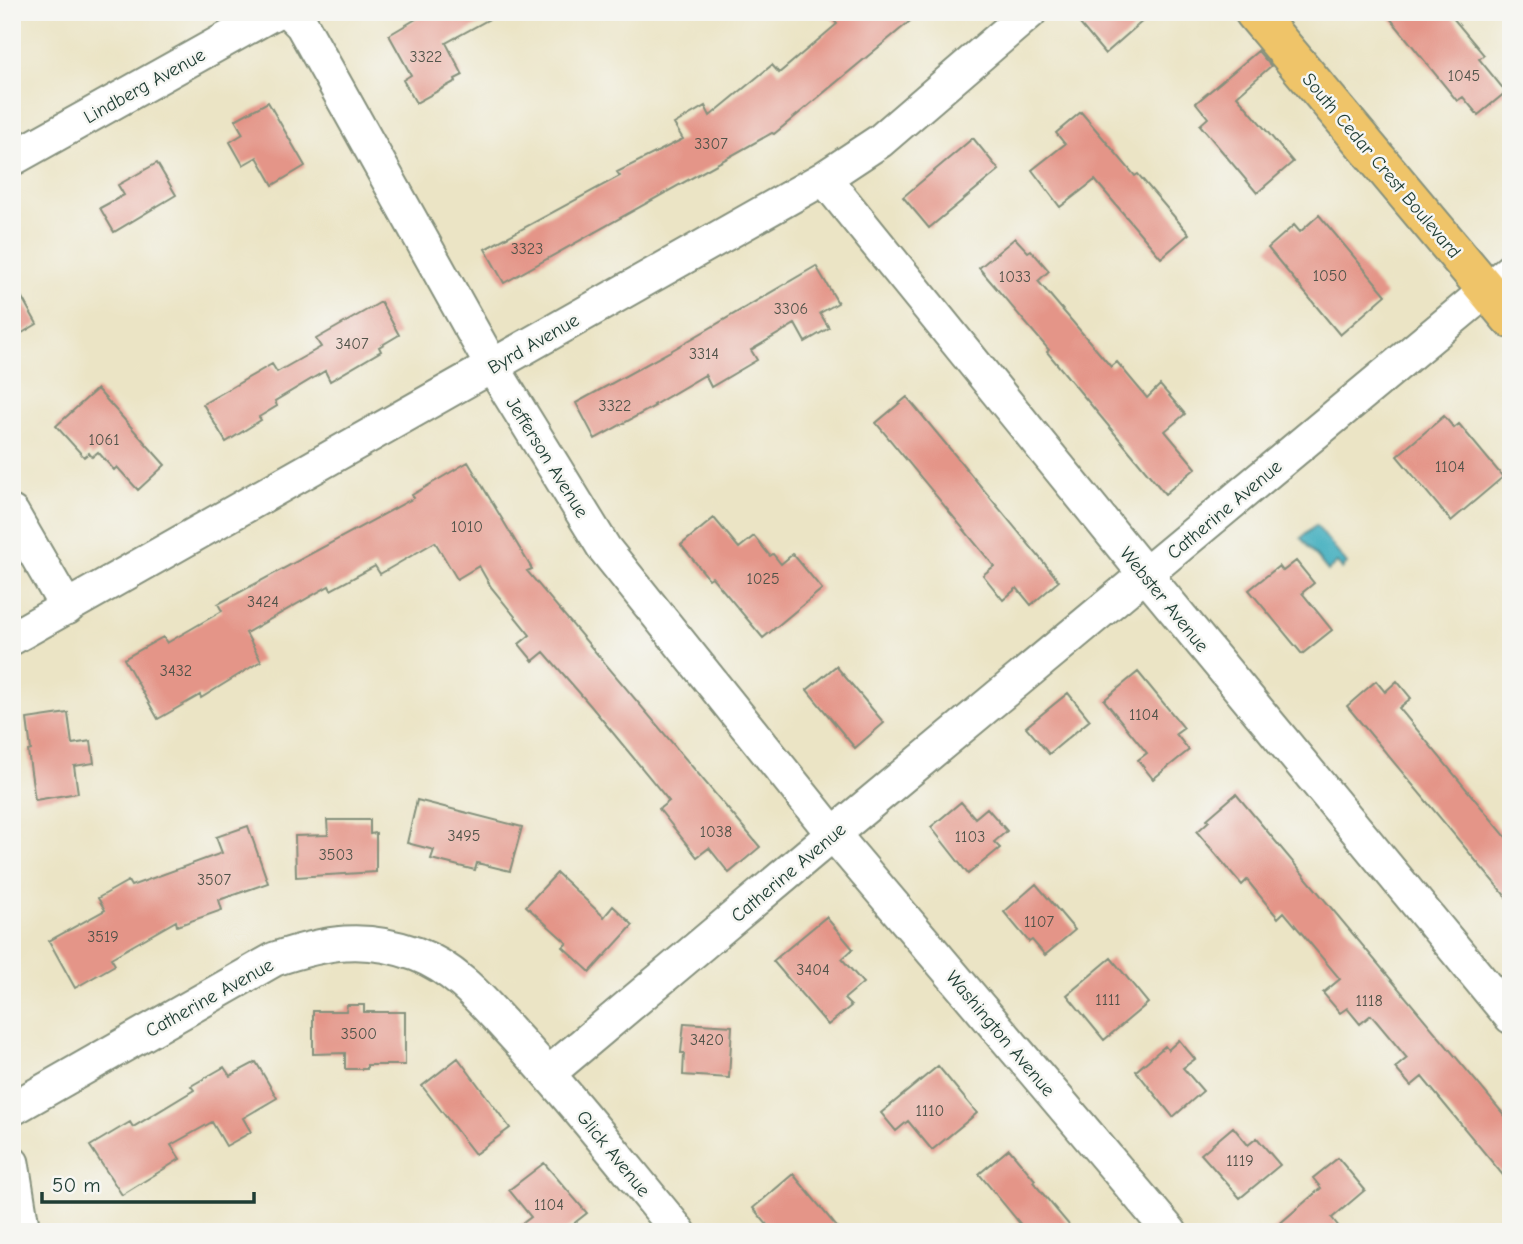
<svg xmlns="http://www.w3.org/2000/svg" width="1523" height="1244" font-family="'Comic Neue',sans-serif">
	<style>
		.water { fill: #40adbe; stroke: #307579; stroke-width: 2 }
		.building { fill: #e49588 }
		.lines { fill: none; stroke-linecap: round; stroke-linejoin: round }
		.street-casing { stroke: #85907c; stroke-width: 37 }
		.primary-casing { stroke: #85907c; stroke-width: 42 }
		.street { stroke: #fff; stroke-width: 33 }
		.primary { stroke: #efc469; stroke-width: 38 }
		.labels { text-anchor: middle; stroke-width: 5; stroke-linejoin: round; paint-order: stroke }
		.number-label { font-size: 16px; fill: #505349 }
		.street-label { font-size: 19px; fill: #1f3d34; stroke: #f6f6f2 }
	</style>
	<rect width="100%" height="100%" fill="#f6f6f2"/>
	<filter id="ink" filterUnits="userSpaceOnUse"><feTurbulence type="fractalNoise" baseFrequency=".0143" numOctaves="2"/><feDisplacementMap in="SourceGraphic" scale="14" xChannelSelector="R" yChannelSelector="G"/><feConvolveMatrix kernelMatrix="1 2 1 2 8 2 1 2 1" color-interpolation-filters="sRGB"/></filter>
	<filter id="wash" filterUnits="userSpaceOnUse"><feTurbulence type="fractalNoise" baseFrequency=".00686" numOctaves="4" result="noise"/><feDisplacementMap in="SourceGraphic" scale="28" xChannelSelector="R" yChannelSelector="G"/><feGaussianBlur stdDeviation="1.57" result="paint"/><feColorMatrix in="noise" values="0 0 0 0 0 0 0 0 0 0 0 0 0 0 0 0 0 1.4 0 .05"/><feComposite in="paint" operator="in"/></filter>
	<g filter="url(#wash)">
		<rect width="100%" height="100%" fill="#ebe4c5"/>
		<path class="water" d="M 1316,525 L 1347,564 L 1342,569 L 1337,563 L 1328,571 L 1301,538 Z"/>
		<g id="blocks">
			<path class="building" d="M 428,12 L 502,12 L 446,43 L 463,75 L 455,79 L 456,81 L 416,103 L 403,80 L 411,75 L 389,35 Z
				M 827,12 L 921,12 L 774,134 L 772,133 L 504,283 L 485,249 L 620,176 L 617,172 L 683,139 L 674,124 L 705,106 L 710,116 L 772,65 L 779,73 L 837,24 Z
				M 1070,12 L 1153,12 L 1105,54 Z
				M 1385,12 L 1448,12 L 1484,55 L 1479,59 L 1506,92 L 1478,115 L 1463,97 L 1457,101 Z
				M 1258,51 L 1271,66 L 1237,96 L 1293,162 L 1257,193 L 1200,125 L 1208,118 L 1196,103 Z
				M 268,102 L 305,166 L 273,185 L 257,157 L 243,165 L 230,142 L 243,134 L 235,120 Z
				M 1081,112 L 1135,176 L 1138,174 L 1189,234 L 1161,258 L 1095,180 L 1060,207 L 1032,170 L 1065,144 L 1056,133 Z
				M 973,138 L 999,170 L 929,228 L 903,197 Z
				M 157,163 L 176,195 L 114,232 L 100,208 L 124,195 L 118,185 Z
				M 1319,215 L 1386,295 L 1340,335 L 1268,248 L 1294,225 L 1300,232 Z
				M 1015,238 L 1028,252 L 1031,250 L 1049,271 L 1038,281 L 1111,367 L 1117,362 L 1147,398 L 1160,385 L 1185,414 L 1165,431 L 1196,468 L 1165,494 L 1047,352 L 1049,350 L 979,268 Z
				M 816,266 L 838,303 L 820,313 L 829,328 L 805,342 L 795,324 L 751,350 L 757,360 L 711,387 L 705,375 L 654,405 L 655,406 L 595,439 L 576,403 L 669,352 Z
				M 12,280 L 37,324 L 12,339 Z
				M 381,302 L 399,335 L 379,347 L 381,351 L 330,381 L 325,371 L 275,401 L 277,406 L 259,417 L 261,420 L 226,442 L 203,404 L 272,364 L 277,372 L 321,347 L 316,339 Z
				M 97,389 L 165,465 L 138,490 L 117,467 L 114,470 L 98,452 L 92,457 L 89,453 L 84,457 L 56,426 Z
				M 907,397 L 1059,581 L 1031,605 L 1017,588 L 1003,600 L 983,575 L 994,566 L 876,423 Z
				M 1444,416 L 1454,428 L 1459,424 L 1503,477 L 1451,521 L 1397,456 Z
				M 468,462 L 532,569 L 527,571 L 760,847 L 729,873 L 709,848 L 697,857 L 659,809 L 669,801 L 590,705 L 544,652 L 533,661 L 519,644 L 530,635 L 491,587 L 479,566 L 457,579 L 435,542 L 380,574 L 375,566 L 331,590 L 329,586 L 246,633 L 261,661 L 201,698 L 200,695 L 158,719 L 124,659 L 163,637 L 167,643 L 222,611 L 218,604 L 414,498 L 412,495 Z
				M 714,518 L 739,548 L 754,536 L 770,556 L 773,554 L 781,564 L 793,554 L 822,589 L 763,638 L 712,577 L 709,579 L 681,545 Z
				M 1296,561 L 1314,583 L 1302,593 L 1332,630 L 1302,654 L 1249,590 L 1279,566 L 1283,571 Z
				M 836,666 L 884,723 L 855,748 L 807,690 Z
				M 1138,672 L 1184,728 L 1176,734 L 1189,750 L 1153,779 L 1138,760 L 1147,753 L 1104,700 Z
				M 1376,681 L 1385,692 L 1397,681 L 1411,698 L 1399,708 L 1511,843 L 1511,903 L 1347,706 Z
				M 1068,693 L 1090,720 L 1049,754 L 1026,727 Z
				M 68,713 L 72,744 L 91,741 L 94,763 L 74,766 L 78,793 L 35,800 L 28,751 L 31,750 L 27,719 Z
				M 1236,794 L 1511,1123 L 1511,1185 L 1422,1077 L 1411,1086 L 1395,1068 L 1407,1058 L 1371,1015 L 1360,1024 L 1347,1008 L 1340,1013 L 1323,993 L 1340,979 L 1284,912 L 1278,918 L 1247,880 L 1242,885 L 1197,832 L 1209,821 L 1207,819 Z
				M 417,800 L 522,827 L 510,871 L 477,863 L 475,870 L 431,859 L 434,850 L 407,843 Z
				M 961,802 L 975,818 L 987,808 L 1007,831 L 994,842 L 1000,848 L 968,874 L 931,827 Z
				M 327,820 L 370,820 L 370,834 L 376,833 L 376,872 L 296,877 L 295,836 L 328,835 Z
				M 248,826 L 268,883 L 219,900 L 222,910 L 177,926 L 176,921 L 111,958 L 115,965 L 75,988 L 49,941 L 105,910 L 98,898 L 128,881 L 131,886 L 222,853 L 216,837 Z
				M 557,873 L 604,917 L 613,906 L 633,925 L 590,972 L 563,947 L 567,943 L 526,906 Z
				M 1036,884 L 1075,930 L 1045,955 L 1032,940 L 1029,942 L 1004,912 Z
				M 826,917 L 853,949 L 842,959 L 863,983 L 844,999 L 851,1006 L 828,1025 L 773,961 Z
				M 1111,958 L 1148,1003 L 1104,1040 L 1067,995 Z
				M 347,1005 L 364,1005 L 364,1012 L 405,1012 L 405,1065 L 367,1065 L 367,1069 L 345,1069 L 345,1053 L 313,1054 L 313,1011 L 346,1011 Z
				M 684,1023 L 732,1026 L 729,1078 L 683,1075 L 684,1053 L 681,1053 Z
				M 1179,1040 L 1195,1059 L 1183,1068 L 1203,1091 L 1173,1117 L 1136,1071 L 1165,1046 L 1168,1050 Z
				M 458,1058 L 510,1128 L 475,1154 L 422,1086 Z
				M 256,1062 L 277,1098 L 243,1118 L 251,1132 L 226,1146 L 212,1122 L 171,1145 L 180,1159 L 122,1195 L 90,1146 L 130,1122 L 133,1127 L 194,1090 L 191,1086 L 224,1067 L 230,1076 Z
				M 938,1066 L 977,1113 L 932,1150 L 908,1121 L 896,1131 L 881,1113 Z
				M 1233,1127 L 1248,1145 L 1257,1138 L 1280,1165 L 1240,1198 L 1201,1154 Z
				M 1009,1149 L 1035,1180 L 1033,1182 L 1075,1232 L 1027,1232 L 979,1174 Z
				M 1338,1158 L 1365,1190 L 1332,1218 L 1343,1232 L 1270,1232 L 1321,1188 L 1313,1178 Z
				M 544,1163 L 587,1213 L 563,1232 L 511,1232 L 531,1217 L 509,1190 Z
				M 793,1174 L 841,1232 L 773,1232 L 753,1208 Z"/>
		</g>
	</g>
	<g filter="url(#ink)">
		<use href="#blocks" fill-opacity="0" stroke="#85907c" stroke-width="2"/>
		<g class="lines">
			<g class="street-casing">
				<path id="street" d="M 289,12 L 302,25 L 492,366 L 604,548 L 833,834 L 1170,1232
					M 12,159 L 275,12
					M 824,178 L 1145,574 L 1511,1017
					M 12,513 L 67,608
					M 12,638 L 824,178 L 880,141 L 1030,12
					M 549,1073 L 833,834 L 1511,270
					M 12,1109 L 275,959 C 326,942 364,935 416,954 C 459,970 487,1007 517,1039 C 574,1101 625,1167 679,1232
					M 12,1163 L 23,1232"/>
			</g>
			<g class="primary-casing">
				<path id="primary" d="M 1254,12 L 1511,319"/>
			</g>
			<use href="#street" class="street"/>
			<use href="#primary" class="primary"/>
		</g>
	</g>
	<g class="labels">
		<g class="number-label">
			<text x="426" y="62">3322</text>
			<text x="1464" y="81">1045</text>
			<text x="711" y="149">3307</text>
			<text x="527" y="254">3323</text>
			<text x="1330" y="281">1050</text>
			<text x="1015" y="282">1033</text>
			<text x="791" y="314">3306</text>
			<text x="352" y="349">3407</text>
			<text x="704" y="359">3314</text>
			<text x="615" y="411">3322</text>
			<text x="104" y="445">1061</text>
			<text x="1450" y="472">1104</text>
			<text x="467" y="532">1010</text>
			<text x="763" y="584">1025</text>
			<text x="263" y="607">3424</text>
			<text x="176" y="676">3432</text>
			<text x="1144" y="720">1104</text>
			<text x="716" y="837">1038</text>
			<text x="464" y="841">3495</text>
			<text x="970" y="842">1103</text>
			<text x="336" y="860">3503</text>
			<text x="214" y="885">3507</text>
			<text x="1039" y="927">1107</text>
			<text x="103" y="942">3519</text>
			<text x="813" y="975">3404</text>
			<text x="1108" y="1005">1111</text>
			<text x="1369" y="1006">1118</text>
			<text x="359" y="1039">3500</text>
			<text x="707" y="1045">3420</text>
			<text x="930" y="1116">1110</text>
			<text x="1240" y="1166">1119</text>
			<text x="549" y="1210">1104</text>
		</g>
		<g class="street-label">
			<text transform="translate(144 85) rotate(-29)" y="7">Lindberg Avenue</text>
			<text transform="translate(1382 165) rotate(50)" y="7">South Cedar Crest Boulevard</text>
			<text transform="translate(533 343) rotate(-30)" y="7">Byrd Avenue</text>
			<text transform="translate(548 457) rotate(58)" y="7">Jefferson Avenue</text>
			<text transform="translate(1224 509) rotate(-40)" y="7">Catherine Avenue</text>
			<text transform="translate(1165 599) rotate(51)" y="7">Webster Avenue</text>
			<text transform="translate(788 872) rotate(-40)" y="7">Catherine Avenue</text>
			<text transform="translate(209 997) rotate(-29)" y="7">Catherine Avenue</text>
			<text transform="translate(1001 1033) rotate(50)" y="7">Washington Avenue</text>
			<text transform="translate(614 1153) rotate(51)" y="7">Glick Avenue</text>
		</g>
	</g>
	<rect width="1523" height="1244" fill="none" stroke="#f6f6f2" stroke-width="42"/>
	<path d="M42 1192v10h212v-10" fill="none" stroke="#1f3d34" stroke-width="3.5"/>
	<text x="52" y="1192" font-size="21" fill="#1f3d34" stroke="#f6f6f2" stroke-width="5" paint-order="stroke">50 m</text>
</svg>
